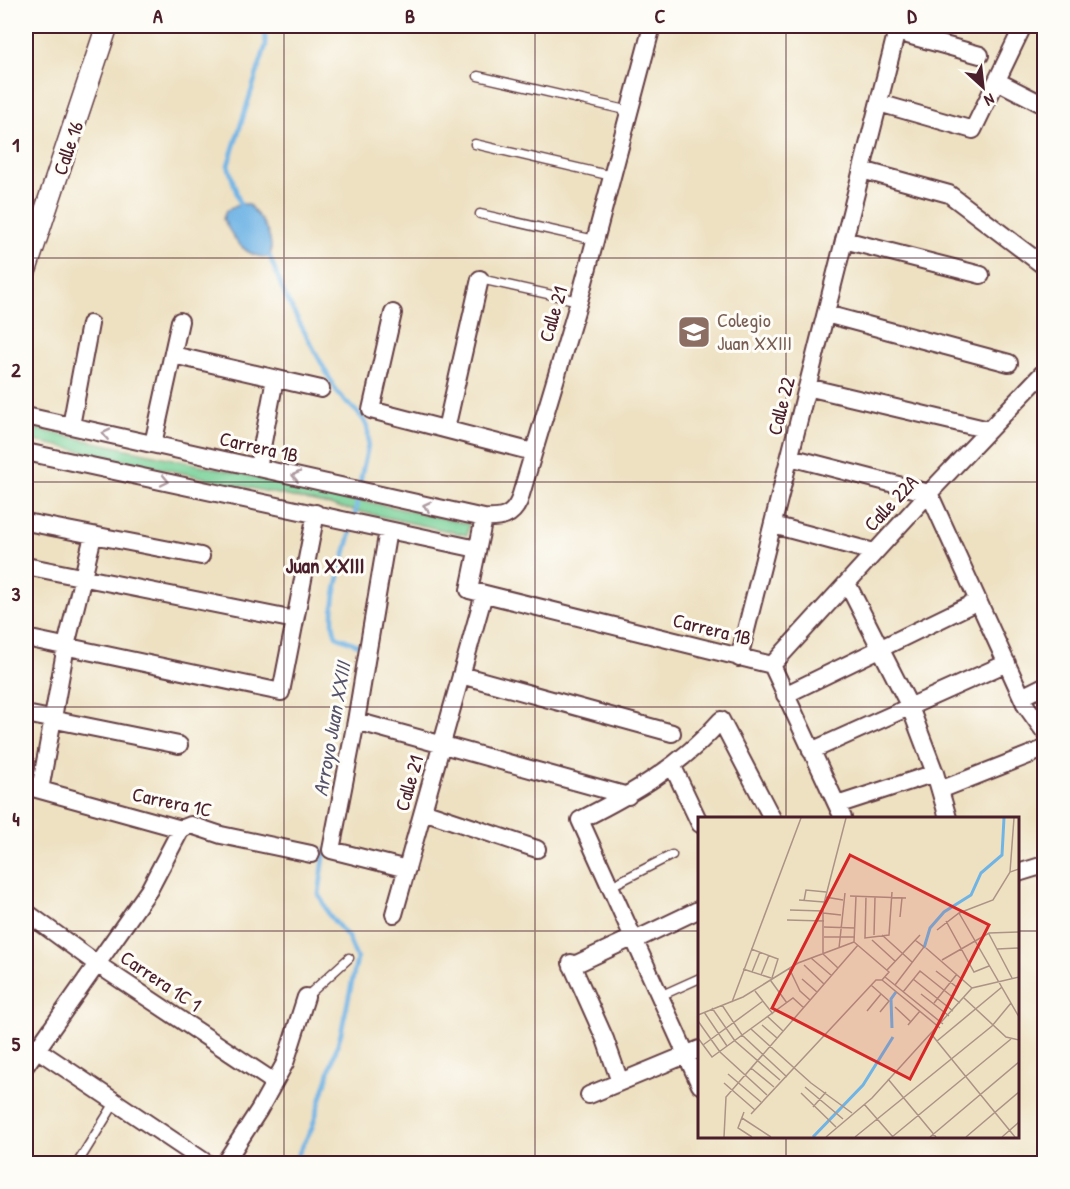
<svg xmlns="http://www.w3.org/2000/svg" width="1070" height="1189" font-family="'Patrick Hand',sans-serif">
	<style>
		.green { fill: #77d097; stroke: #607861; stroke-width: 1.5 }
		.water { fill: #6fb4e5; stroke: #5c6a88; stroke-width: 1.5 }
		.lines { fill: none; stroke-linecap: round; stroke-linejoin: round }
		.stream { stroke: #6fb4e5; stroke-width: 4.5 }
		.service-casing { stroke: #633c42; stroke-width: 11 }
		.minor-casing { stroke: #633c42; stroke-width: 20 }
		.tertiary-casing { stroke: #633c42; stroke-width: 24 }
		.service { stroke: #fff; stroke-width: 8 }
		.minor { stroke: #fff; stroke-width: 16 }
		.tertiary { stroke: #fff; stroke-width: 21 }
		.oneway { stroke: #ae9aa0 }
		.grid { fill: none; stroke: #4a1f2b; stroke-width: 1.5; stroke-opacity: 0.55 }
		.labels { text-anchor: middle; stroke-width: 6; stroke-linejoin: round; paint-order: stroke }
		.street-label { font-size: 20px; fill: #4a1f2b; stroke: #fdfcf7 }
		.education-label { font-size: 20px; fill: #785e54; stroke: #fdfcf7; text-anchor: start }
		.neighbourhood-label { font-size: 21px; font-weight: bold; fill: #4a1f2b; stroke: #fdfcf7 }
		.water-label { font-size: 21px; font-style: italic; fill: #57536c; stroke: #fdfcf7 }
		.inset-river { fill: none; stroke: #6fb4e5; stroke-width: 3 }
		.inset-road { fill: none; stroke: #ac9386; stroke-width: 1.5 }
		.view { fill: #d62828; fill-opacity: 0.15; stroke: #d62828; stroke-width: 3 }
		.inset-edge { fill: none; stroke: #4a1f2b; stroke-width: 3 }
		.neatline { fill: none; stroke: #4a1f2b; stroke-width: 2 }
		.grid-label { font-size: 20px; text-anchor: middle; font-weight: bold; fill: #4a1f2b }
	</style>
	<rect width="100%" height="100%" fill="#fdfcf7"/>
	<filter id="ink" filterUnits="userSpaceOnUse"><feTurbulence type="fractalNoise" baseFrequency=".0167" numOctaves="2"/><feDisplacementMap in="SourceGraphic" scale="12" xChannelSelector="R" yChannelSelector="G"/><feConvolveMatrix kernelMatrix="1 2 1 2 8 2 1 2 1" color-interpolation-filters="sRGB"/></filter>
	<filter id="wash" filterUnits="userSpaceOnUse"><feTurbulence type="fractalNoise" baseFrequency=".008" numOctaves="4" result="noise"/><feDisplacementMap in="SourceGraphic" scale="24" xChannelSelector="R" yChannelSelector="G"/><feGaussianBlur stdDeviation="1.35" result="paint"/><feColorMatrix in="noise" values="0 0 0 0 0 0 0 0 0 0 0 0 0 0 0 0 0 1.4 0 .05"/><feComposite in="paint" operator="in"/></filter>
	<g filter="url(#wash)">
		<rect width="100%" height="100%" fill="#eee1c2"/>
		<path class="green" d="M 26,427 L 469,524 L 467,535 L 26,439 Z"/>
		<path class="water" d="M 240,204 L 248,204 C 262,219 275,237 270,257 C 245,259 233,238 223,219 L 226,211 Z"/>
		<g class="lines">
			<path class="stream" d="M 240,204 L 228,165 L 266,45 L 264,26
				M 270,257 L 285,296 L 337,392 C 345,404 363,413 367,427 C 371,441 365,458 362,473 C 358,491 357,510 352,527 C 346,556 325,609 336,636 L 363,647
				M 293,1164 L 312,1128 L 341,1033 L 357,959 L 348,937 L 329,915 L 319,894 L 325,850"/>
		</g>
	</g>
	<g filter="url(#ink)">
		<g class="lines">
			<g class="service-casing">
				<path id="service" d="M 478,76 L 630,111
					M 475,144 L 612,176
					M 480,214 L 595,240
					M 480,279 L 579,301
					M 611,886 L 672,855
					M 660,996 L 700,978
					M 306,997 L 349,958
					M 77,1164 L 116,1101"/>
			</g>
			<g class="minor-casing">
				<path id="minor" d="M 897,32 L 980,55
					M 997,81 L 1044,105
					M 879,103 L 973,130 L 1023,26
					M 862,170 L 949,194 L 1044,266
					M 844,240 L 981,275
					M 393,313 L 371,410 L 533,452
					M 826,314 L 1009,363
					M 173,355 L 321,389
					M 807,387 L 989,430
					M 26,416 L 484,518 C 501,519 512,517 519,501 L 579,301 L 652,26
					M 71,426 L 90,324
					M 446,429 L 480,279
					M 153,444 L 180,321
					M 26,452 L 477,549
					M 790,457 L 929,493 L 1026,706 L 1044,731
					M 258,468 L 275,379
					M 484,518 L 469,590 L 772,665
					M 26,522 L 201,556
					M 773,525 L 874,552
					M 388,530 L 356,721 L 331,850 L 407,869
					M 26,566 L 295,620
					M 847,583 L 910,707 L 935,773 L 948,818
					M 26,638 L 281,692 L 316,513
					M 739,658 L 898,26
					M 772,665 L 929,493 L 1044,372
					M 772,665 L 843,818
					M 461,675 L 672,733
					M 785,695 L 978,601
					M 1022,697 L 1044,686
					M 26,714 L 179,745
					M 356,721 L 628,796
					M 811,751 L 1007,663
					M 673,767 L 700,824
					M 26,786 L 181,829 L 191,825 L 221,835 L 311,854
					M 40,790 L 66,646 L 93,536
					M 940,790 L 1044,749
					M 837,805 L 935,773
					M 423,811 L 537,849
					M 1018,873 L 1044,865
					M 26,912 L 97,964 L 274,1082
					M 394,914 L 484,594
					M 635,940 L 700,909
					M 571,963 L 605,1039 L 620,1082
					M 572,966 L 634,937
					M 26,1042 L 208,1164
					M 26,1065 L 149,890 L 181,829
					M 700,1085 L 580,820 C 634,793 681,766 721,720 L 772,818
					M 589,1095 L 700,1049
					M 224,1164 L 259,1110 L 285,1063 L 306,997"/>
			</g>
			<g class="tertiary-casing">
				<path id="tertiary" d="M 26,269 L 107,26"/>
			</g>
			<use href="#service" class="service"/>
			<use href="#minor" class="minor"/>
			<use href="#tertiary" class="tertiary"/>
		</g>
		<defs><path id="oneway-chevron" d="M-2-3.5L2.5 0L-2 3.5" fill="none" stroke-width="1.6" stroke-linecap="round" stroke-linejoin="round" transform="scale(1.5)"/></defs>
		<g class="oneway">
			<use href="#oneway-chevron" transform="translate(106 434) rotate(-167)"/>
			<use href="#oneway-chevron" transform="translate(296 476) rotate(-167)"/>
			<use href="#oneway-chevron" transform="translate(165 481) rotate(12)"/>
			<use href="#oneway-chevron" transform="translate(427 506) rotate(-167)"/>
		</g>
	</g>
	<path class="grid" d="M 284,26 L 284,1164M 535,26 L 535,1164M 786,26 L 786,818M 26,258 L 1044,258M 26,482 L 1044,482M 26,707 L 1044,707M 26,931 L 700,931M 1018,931 L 1044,931M 786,1136 L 786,1164"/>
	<defs>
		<g id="school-square" transform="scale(1.725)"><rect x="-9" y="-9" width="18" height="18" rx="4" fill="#8d6e63" stroke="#fdfcf7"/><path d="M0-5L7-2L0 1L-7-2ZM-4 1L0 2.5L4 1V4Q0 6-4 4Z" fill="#fff"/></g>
	</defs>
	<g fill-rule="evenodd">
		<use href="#school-square" x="694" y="332"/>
	</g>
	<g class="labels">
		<g class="street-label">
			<text transform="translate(68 148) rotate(-71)" y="7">Calle 16</text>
			<text transform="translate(553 314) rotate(-74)" y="7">Calle 21</text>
			<text transform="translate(781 406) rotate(-76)" y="7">Calle 22</text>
			<text transform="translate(259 447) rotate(13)" y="7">Carrera 1B</text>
			<text transform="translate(891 503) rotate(-47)" y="7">Calle 22A</text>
			<text transform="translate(712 629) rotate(14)" y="7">Carrera 1B</text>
			<text transform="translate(409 783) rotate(-74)" y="7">Calle 21</text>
			<text transform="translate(172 802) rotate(12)" y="7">Carrera 1C</text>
			<text transform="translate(161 981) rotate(34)" y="7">Carrera 1C 1</text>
		</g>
		<g class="education-label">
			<text x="717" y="327">Colegio<tspan x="717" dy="23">Juan XXIII</tspan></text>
		</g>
		<g class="neighbourhood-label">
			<text x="325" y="573">Juan XXIII</text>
		</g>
		<g class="water-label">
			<text transform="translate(332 729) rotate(-80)" y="7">Arroyo Juan XXIII</text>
		</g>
	</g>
	<g transform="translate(698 817)">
		<rect width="321" height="321" fill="#eee1c2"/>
		<path class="inset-river" d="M 226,131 L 232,111 L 246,95 L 273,78 L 283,56 L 304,38 L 306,1M 194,211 L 193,182 L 198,175M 115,320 L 165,268 L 195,220"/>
		<path class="inset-road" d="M 312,55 L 316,1M 152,79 L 208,81M 168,79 L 167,121 L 191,118 L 194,75M 127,80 L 145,83M 101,83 L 126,85M 106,84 L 108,73 L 128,75M 92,93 L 125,94M 125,96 L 143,98M 261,96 L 321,200M 202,100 L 204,81M 89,103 L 126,104M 248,104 L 276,155 L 291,149M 126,110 L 157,111M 239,113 L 261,96 L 295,83 L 312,55 L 321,52M 291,117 L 314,161M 176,118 L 177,80M 184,118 L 214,145M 126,120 L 157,120M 174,123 L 197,144M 156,125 L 158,79M 141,131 L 147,76M 228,131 L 274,171M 53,132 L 80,142 L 73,164 L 89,186M 299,132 L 321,131M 113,141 L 134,159M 244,143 L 291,116 L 321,115M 106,148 L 126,167M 91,151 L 102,174 L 112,183M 140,151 L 125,137 L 125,90 L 148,1M 45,152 L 73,161M 189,153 L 222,118M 238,154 L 260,171M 54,155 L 62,135M 63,158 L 71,138M 187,160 L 245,207M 104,162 L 119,175M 215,162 L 255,194M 184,163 L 242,211M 173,168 L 191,184 L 182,195M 197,168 L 226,130 L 217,123M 57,174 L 75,197M 205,175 L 222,154 L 262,186M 223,177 L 251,199M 266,181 L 308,220 L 321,223M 34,185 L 103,1M 236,186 L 259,157M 24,188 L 44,218 L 89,260M 197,190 L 213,205M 14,191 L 37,224 L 82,263M 169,194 L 183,177M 6,195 L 29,229M 0,198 L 45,180 L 100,146 L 156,125M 70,200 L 85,214M 0,204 L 22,235 L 69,278M 64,208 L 79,221M 210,208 L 222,194M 53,212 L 113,266 L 154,296M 234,218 L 317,320M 0,221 L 14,240 L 95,181 L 106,191M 239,224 L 304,170M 5,228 L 65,184M 53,251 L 76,270M 30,257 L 63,285M 190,262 L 238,320M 26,266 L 57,293M 107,270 L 145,302M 103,276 L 138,310M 166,287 L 195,320M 115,290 L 128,275M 46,295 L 40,311 L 54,320M 53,297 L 178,163 L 184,163 L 191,155 L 156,125M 44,301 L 73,320M 26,320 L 28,280 L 160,128M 128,320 L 174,281 L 274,171 L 321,160M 157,320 L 294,209 L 313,186M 194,320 L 313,222M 232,320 L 321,245M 268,320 L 321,275M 304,320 L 321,305"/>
		<path class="view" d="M 152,38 L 291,108 L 212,262 L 74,191 Z"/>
		<rect width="321" height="321" class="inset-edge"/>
	</g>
	<rect width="1070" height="1189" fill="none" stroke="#fdfcf7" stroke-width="66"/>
	<g transform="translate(983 87) rotate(153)" stroke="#fdfcf7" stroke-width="4.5" paint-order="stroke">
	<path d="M0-4.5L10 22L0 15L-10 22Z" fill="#4a1f2b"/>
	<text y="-9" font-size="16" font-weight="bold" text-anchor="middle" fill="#4a1f2b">N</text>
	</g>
	<rect x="33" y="33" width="1004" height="1123" class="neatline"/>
	<g class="grid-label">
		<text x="158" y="23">A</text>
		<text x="410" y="23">B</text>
		<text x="660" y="23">C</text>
		<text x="912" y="23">D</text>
		<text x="16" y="152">1</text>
		<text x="16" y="377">2</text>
		<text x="16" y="601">3</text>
		<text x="16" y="826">4</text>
		<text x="16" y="1051">5</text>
	</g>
</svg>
